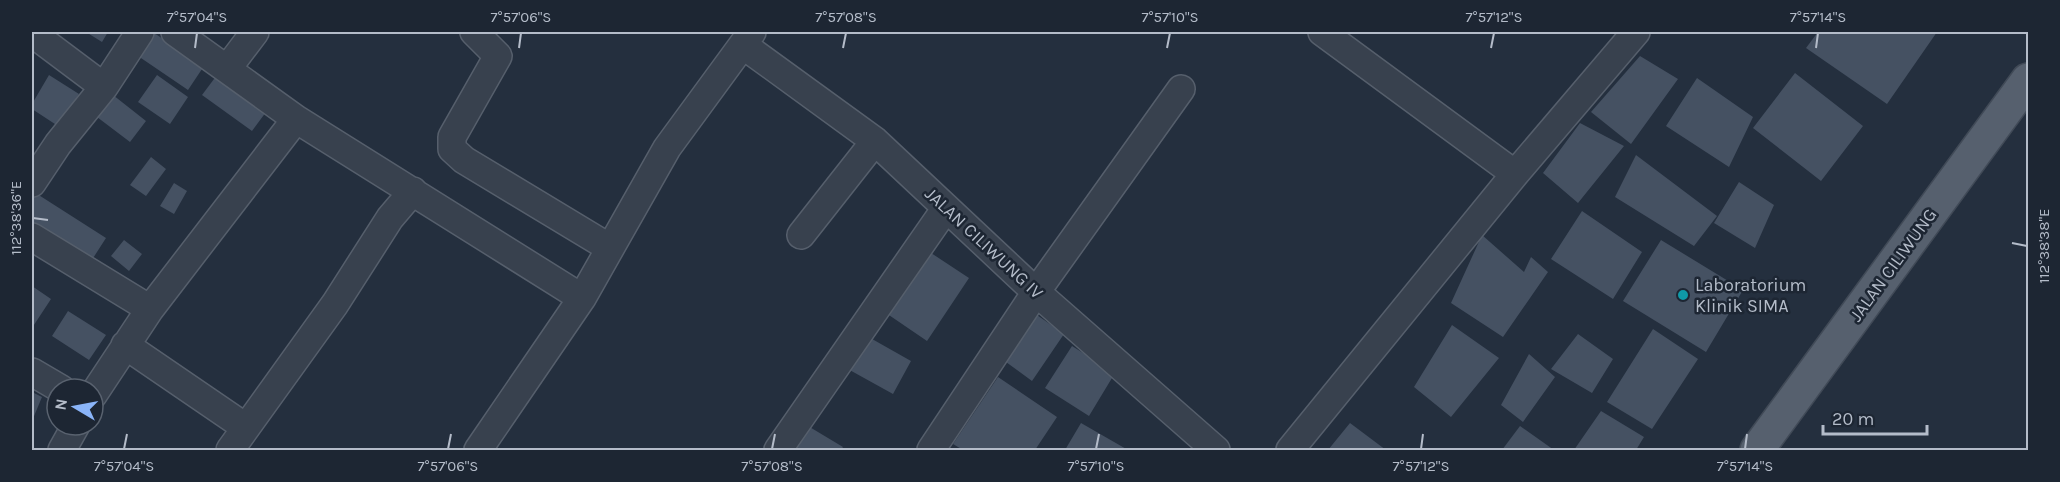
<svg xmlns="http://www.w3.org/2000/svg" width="2060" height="482" font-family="Karla,sans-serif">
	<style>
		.building { fill: #455162 }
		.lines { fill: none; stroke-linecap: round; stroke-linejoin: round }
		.street-casing { stroke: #565f6c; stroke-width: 30 }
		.primary-casing { stroke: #414a57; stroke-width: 36 }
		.street { stroke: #38414e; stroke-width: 27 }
		.primary { stroke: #56606e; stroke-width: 33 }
		.ticks { fill: none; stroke: #b4bcc9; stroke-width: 2 }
		.culture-dot { fill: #0f9aa8; stroke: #1d2633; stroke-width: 2 }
		.labels { text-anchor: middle; stroke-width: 5; stroke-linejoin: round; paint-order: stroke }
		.street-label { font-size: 18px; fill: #b4bcc9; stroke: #1d2633 }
		.poi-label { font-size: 18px; fill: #b4bcc9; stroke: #1d2633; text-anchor: start }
		.neatline { fill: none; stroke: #b4bcc9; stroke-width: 2 }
		.ticks-label { font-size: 15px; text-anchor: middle; fill: #b4bcc9 }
	</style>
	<rect width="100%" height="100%" fill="#242f3e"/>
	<path class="building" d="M 86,32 L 108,32 L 102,42 Z
		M 1818,32 L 1937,32 L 1887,104 L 1806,48 Z
		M 154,33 L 204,66 L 188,90 L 138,56 Z
		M 1640,56 L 1678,79 L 1631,144 L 1591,112 Z
		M 220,71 L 269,108 L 252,131 L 202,95 Z
		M 1795,73 L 1863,126 L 1821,181 L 1753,128 Z
		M 49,75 L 79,94 L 58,126 L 32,109 L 32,104 Z
		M 157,75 L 188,97 L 170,124 L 138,102 Z
		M 1697,78 L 1753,117 L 1729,167 L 1666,126 Z
		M 113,95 L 146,121 L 130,142 L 97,117 Z
		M 1580,123 L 1624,146 L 1578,203 L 1543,173 Z
		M 1636,155 L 1717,216 L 1694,246 L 1615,197 Z
		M 151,157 L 166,169 L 146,196 L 130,185 Z
		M 1739,182 L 1774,205 L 1755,248 L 1714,223 Z
		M 174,183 L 187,191 L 174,214 L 160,206 Z
		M 34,192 L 106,238 L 88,266 L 32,231 L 32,195 Z
		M 1582,211 L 1642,252 L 1613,299 L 1551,259 Z
		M 1482,235 L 1524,272 L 1531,257 L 1548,272 L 1503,337 L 1451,303 Z
		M 124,240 L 142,254 L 129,271 L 111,256 Z
		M 1661,240 L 1743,290 L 1706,352 L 1623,301 Z
		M 925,249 L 969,278 L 927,341 L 883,311 Z
		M 32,286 L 51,299 L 32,328 Z
		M 1027,308 L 1064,334 L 1032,381 L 995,354 Z
		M 68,311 L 106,335 L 89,360 L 52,336 Z
		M 1452,325 L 1499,358 L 1451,417 L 1414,387 Z
		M 1653,329 L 1698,359 L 1652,429 L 1607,402 Z
		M 1578,334 L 1613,359 L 1592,393 L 1551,369 Z
		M 865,335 L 911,361 L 893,394 L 846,368 Z
		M 1072,346 L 1115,373 L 1089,416 L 1045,388 Z
		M 1529,354 L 1555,377 L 1523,422 L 1501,405 Z
		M 998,377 L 1057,417 L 1035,450 L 963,450 L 953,444 Z
		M 32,392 L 42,397 L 32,421 Z
		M 1601,411 L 1644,437 L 1636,450 L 1574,450 Z
		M 1081,423 L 1128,450 L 1065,450 Z
		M 1350,423 L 1386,450 L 1328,450 Z
		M 808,426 L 843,447 L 841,450 L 793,450 Z
		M 1520,426 L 1554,450 L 1502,450 Z"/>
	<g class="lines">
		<g class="street-casing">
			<path id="street" d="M 474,32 L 498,56 L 452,137 L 452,149 L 464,160 L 610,248
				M 1322,32 L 1515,174
				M 32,33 L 104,87
				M 743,45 L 875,141 L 1036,292 L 1216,450
				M 227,69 L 255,32
				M 296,119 L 582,298
				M 32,183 L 58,144 L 104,87 L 140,32
				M 801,235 L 875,141
				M 32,237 L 150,309
				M 125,345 L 245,427
				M 32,372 L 61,389
				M 93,395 L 150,309 L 296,119 L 175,32
				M 62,450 L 76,425
				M 230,450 L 335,304 L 390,218 L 413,191
				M 478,450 L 582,298 L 667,148 L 752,32
				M 778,450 L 946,208
				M 931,450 L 1036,292 L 1181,89
				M 1290,450 L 1515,174 L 1636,32"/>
		</g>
		<g class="primary-casing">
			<path id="primary" d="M 1757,450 L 2028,80"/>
		</g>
		<use href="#street" class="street"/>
		<use href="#primary" class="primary"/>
	</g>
	<path class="ticks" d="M 195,48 L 197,33M 519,48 L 521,33M 843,48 L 846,33M 1167,48 L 1170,33M 1491,48 L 1494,33M 1816,48 L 1818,33M 33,218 L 48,220M 2012,243 L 2027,246M 124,449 L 127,434M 448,449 L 451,434M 772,449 L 775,434M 1096,449 L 1099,434M 1421,449 L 1423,434M 1745,449 L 1747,434"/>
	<circle class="culture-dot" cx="1683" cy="295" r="6"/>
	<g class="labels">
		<g class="street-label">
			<text transform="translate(984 243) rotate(43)" y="6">JALAN CILIWUNG IV</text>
			<text transform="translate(1893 265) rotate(-54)" y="6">JALAN CILIWUNG</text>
		</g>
		<g class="poi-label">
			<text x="1695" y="291">Laboratorium<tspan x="1695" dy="21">Klinik SIMA</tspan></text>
		</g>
	</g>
	<rect width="2060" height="482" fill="none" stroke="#1d2633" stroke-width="66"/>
	<g transform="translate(75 407) rotate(280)"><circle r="28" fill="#1d2633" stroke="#59626f" stroke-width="1.5"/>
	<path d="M0-4.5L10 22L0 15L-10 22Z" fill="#8ab4f8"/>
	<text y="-9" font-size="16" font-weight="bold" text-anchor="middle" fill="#b4bcc9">N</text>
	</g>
	<path d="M1823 425v9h104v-9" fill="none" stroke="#b4bcc9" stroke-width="3"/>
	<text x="1832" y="425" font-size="18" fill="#b4bcc9" stroke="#1d2633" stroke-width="4.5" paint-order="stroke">20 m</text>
	<rect x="33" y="33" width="1994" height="416" class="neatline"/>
	<g class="ticks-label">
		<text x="197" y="22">7°57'04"S</text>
		<text x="521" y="22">7°57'06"S</text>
		<text x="846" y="22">7°57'08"S</text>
		<text x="1170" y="22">7°57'10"S</text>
		<text x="1494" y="22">7°57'12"S</text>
		<text x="1818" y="22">7°57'14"S</text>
		<text transform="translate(16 218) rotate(-90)" y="5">112°38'36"E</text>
		<text transform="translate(2044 246) rotate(-90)" y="5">112°38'38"E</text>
		<text x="124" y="471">7°57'04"S</text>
		<text x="448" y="471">7°57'06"S</text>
		<text x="772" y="471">7°57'08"S</text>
		<text x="1096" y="471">7°57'10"S</text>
		<text x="1421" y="471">7°57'12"S</text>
		<text x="1745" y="471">7°57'14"S</text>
	</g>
</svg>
